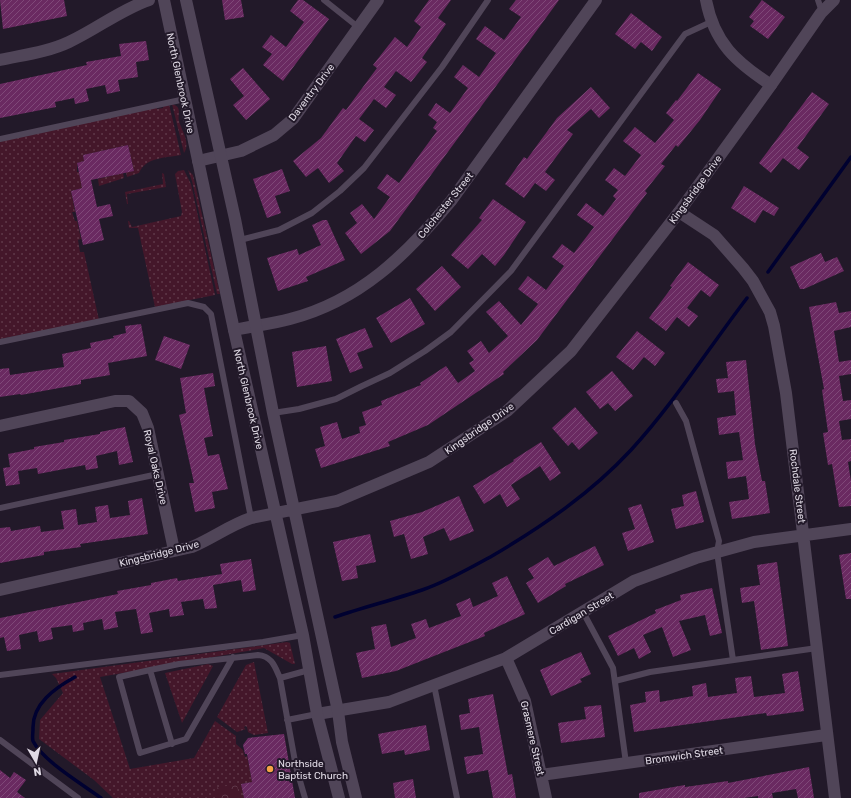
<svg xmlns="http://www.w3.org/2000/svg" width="851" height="798" font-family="Rubik,sans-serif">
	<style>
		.grass { fill: url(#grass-dots) }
		.park { fill: url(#park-crowns) }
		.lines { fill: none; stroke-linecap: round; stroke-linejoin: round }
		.stream { stroke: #000130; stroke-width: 3.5 }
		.building { fill: url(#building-hatch) }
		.lane { stroke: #504558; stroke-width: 6 }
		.street { stroke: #504558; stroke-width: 12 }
		.secondary { stroke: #504558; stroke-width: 12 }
		.poi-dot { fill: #f5a346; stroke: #221929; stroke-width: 1.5 }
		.labels { text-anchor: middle; stroke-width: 4; stroke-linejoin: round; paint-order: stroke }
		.street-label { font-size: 10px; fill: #e0dae5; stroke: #221929 }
		.poi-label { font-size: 10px; fill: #e0dae5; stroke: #221929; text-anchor: start }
	</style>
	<defs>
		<pattern id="grass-dots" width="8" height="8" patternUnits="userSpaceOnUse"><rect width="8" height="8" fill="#44172a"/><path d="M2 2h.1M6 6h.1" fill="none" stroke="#5f3849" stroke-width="1.8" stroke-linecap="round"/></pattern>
		<pattern id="park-crowns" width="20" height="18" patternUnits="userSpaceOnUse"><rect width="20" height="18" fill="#44172a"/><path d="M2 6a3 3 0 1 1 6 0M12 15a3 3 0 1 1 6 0" fill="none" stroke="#5f3849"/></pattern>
		<pattern id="building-hatch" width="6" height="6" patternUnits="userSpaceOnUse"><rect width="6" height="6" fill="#6a2a61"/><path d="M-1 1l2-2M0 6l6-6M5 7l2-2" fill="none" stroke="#7f4878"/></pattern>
	</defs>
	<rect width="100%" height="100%" fill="#221929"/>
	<path class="grass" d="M 169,104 L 181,155 C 165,158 146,157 139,173 L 127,177 L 126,172 L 134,171 L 128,145 L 83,155 L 84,161 L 77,163 L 77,172 L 79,172 L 82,188 L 71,191 L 75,212 L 72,212 L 75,221 L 77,221 L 81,239 L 78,240 L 80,252 L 84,252 L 99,320 L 0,339 L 0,141 L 157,107 L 157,109 L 163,108 L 163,106 Z
		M 172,104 C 183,107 177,115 179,121 C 181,129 191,143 184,153 Z
		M 184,170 L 191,184 L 215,295 L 155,307 L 138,228 L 129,228 L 128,221 L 129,221 L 132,227 L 181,216 L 182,212 L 175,174 L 178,171 Z
		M 188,170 L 193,175 L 220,294 L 217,294 L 192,181 Z
		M 123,173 L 124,178 L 99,186 L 98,179 Z
		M 162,173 L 164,174 L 166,187 L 127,194 L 128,204 L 127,204 L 125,192 L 163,184 Z
		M 287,642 L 290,643 L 295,664 L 292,664 L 264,648 L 100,677 L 130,769 L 194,758 L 215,721 L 236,736 L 236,744 L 243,750 L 245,757 L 247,756 L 252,782 L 241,784 L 244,798 L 113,798 L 94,780 L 39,739 L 40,720 L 63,693 L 56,678 L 52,674 Z
		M 254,662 L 268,733 L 254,735 L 248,732 L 247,727 L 245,726 L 244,728 L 246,729 L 237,732 L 217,717 L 246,665 Z
		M 208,664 L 213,666 L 182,723 L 165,673 Z"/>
	<path class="park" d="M 237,784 L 239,798 L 216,798 L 215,788 Z"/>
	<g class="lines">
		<path class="stream" d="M 768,272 L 851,157
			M 335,617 C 364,607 393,600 422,590 C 446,582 470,568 492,556 C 543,526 591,493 631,450 C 674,403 708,349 747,298
			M 75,677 C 55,688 32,704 33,729 C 33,733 32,738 33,741 C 43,761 82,784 101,798"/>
	</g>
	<path class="building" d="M 0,0 L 64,0 L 67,16 L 3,29 Z
		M 222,0 L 241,0 L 244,17 L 225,20 Z
		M 298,0 L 303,0 L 329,19 L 283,81 L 263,65 L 272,54 L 262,47 L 271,35 L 286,47 L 304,22 L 290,11 Z
		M 429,0 L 451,0 L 438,18 L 446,24 L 422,58 L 427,62 L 411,82 L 396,71 L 384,87 L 396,95 L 386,108 L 374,99 L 359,119 L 374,130 L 365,142 L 356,136 L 337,163 L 344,171 L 329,183 L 318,168 L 306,177 L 293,161 L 321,138 L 343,108 L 346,110 L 377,68 L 373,65 L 395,37 L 407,47 L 421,27 L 414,21 Z
		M 516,0 L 559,0 L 390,231 L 361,254 L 345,233 L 357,223 L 350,213 L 362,204 L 374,219 L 390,197 L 377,188 L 387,174 L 399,183 L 437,131 L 433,128 L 437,122 L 428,115 L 436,103 L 450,113 L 468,88 L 454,77 L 463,65 L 479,77 L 496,53 L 476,39 L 485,26 L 504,40 L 521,17 L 509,9 Z
		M 762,0 L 785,17 L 768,39 L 750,26 L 754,21 L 749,17 Z
		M 631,13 L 662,37 L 652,51 L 641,42 L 635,49 L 615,34 Z
		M 146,41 L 149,60 L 136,62 L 138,77 L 118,80 L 120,91 L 107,94 L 105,85 L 86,89 L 89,101 L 75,104 L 74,98 L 55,102 L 56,107 L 0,118 L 0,84 L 87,65 L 86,62 L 121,56 L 119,44 Z
		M 243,68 L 270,99 L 246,120 L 233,105 L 244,96 L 230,79 Z
		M 698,73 L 721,89 L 700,120 L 678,147 L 676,145 L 661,164 L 665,166 L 645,191 L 647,193 L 537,340 L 503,372 L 504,374 L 428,425 L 388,442 L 390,446 L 321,468 L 315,449 L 325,446 L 320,427 L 337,422 L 342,439 L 360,433 L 359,427 L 366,425 L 362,412 L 382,405 L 381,401 L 421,385 L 420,383 L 446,366 L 458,383 L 475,371 L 469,363 L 474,360 L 467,351 L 481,341 L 489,353 L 508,336 L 486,312 L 499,301 L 521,325 L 538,304 L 518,289 L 528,276 L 546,290 L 564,266 L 552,257 L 562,244 L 574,253 L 594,227 L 577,215 L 586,203 L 603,216 L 616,199 L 613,196 L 618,190 L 605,180 L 614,168 L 625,176 L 641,155 L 623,141 L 635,127 L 655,143 L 674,120 L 666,113 L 676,100 L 677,101 Z
		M 591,87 L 610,108 L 599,118 L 591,109 L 567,130 L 573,134 L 545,172 L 555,180 L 546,191 L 535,183 L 524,198 L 505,184 L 524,157 L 527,159 L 557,118 Z
		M 812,92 L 829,104 L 797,148 L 809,157 L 799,170 L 783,158 L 771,173 L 759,163 Z
		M 128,145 L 134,171 L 91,180 L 97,207 L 110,204 L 113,216 L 99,219 L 104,240 L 83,245 L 71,191 L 82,188 L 77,163 L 84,161 L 83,155 Z
		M 282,169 L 290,191 L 275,196 L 281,213 L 267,218 L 253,179 Z
		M 744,186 L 779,208 L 774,216 L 763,210 L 755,223 L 731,208 Z
		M 493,199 L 526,222 L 504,255 L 495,266 L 482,254 L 468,269 L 451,255 L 482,220 L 479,218 Z
		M 323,220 L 327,220 L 345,260 L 306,277 L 308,281 L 278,291 L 267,258 L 297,249 L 299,255 L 321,245 L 312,225 Z
		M 821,253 L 825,262 L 837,257 L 844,271 L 804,289 L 800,289 L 790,267 Z
		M 688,262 L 719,285 L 710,297 L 701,290 L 687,308 L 698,316 L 689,327 L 677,317 L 666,331 L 649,318 L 672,287 L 670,286 Z
		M 442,266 L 461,287 L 435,311 L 416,289 Z
		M 410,298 L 425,324 L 391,343 L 376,318 Z
		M 836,302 L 839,313 L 851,311 L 851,327 L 834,331 L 839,362 L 851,360 L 851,374 L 839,376 L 843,401 L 851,400 L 851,419 L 839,421 L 842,440 L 851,439 L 851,461 L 848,462 L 851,481 L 851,506 L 839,507 L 832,464 L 828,465 L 823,433 L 828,432 L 822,390 L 824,389 L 809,307 Z
		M 141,324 L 147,356 L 108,363 L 110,375 L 81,380 L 81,384 L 21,395 L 20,394 L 0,397 L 0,369 L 9,368 L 10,375 L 64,367 L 62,354 L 91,348 L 90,343 L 114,338 L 113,336 L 126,333 L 125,326 Z
		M 365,328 L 373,347 L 357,353 L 363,368 L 350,373 L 336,339 Z
		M 637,331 L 665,353 L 655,366 L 644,357 L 633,370 L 616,357 Z
		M 164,336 L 190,345 L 181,369 L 155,360 Z
		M 326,346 L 332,381 L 297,387 L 292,352 Z
		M 746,360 L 755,444 L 762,481 L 765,481 L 770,513 L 732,519 L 729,502 L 749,499 L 746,476 L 728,479 L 726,462 L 743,460 L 739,432 L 719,435 L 717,418 L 736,415 L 734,391 L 718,393 L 716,379 L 728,378 L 726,362 Z
		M 612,371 L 633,396 L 615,411 L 608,403 L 600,409 L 586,392 Z
		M 213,373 L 215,386 L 204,388 L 213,436 L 204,438 L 208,456 L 219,454 L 228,489 L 212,492 L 215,508 L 195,512 L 189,483 L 194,483 L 179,415 L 186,413 L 180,378 Z
		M 575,407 L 598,433 L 579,450 L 572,442 L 568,446 L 552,428 Z
		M 125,427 L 133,462 L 119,465 L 117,451 L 96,456 L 98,468 L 86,470 L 85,465 L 38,474 L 37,468 L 18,471 L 20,484 L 6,486 L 3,468 L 10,467 L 8,454 L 34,449 L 34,447 L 64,442 L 64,440 L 100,434 L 100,432 Z
		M 541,442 L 561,473 L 550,481 L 540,466 L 511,485 L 520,499 L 507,507 L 500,494 L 484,504 L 473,486 L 514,461 L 513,460 Z
		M 696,491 L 704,522 L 676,529 L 671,509 L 684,506 L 682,495 Z
		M 459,496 L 474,531 L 450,541 L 444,528 L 423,537 L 428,554 L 411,559 L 404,534 L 394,537 L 390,521 L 422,512 Z
		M 142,498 L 148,534 L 80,544 L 81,547 L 44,552 L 44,555 L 0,563 L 0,528 L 10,527 L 11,531 L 40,526 L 41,532 L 64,529 L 61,511 L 76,509 L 78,525 L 97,522 L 95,507 L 108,505 L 110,518 L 130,515 L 128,501 Z
		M 641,504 L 654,542 L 628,551 L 622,533 L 635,529 L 628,508 Z
		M 370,534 L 376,562 L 356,566 L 358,578 L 342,581 L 333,542 Z
		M 595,546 L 604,565 L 565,584 L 566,586 L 538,603 L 526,583 L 534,578 L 528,569 L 548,557 L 554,566 Z
		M 851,553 L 851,599 L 846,599 L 839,555 Z
		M 251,559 L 256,590 L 243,592 L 241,580 L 213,585 L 217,608 L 205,609 L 203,599 L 181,602 L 184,615 L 170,617 L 169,609 L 149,613 L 153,632 L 141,634 L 136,609 L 115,612 L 118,627 L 104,630 L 102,619 L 83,623 L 84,630 L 73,632 L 72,625 L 51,628 L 53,639 L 39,642 L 37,631 L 19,635 L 21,649 L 7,651 L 4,637 L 0,638 L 0,618 L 118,594 L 117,591 L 151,585 L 151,583 L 177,578 L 178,581 L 222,574 L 220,564 Z
		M 777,562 L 788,646 L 761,650 L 754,601 L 742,603 L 740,588 L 760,585 L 757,565 Z
		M 507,576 L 525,614 L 484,633 L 485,636 L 439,654 L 396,671 L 362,678 L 356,653 L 375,649 L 371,627 L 386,624 L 391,647 L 416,638 L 411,624 L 426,619 L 429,628 L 461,616 L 456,604 L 470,598 L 473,607 L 498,596 L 492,583 Z
		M 712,588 L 722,633 L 710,636 L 705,615 L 679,621 L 691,650 L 673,657 L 662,627 L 643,635 L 651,652 L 639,659 L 634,648 L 618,656 L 608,636 L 656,613 L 655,610 L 681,600 L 680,595 Z
		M 581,652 L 591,674 L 580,679 L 582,682 L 551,696 L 540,670 Z
		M 798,671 L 804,711 L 767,716 L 766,713 L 634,732 L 630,705 L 646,702 L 645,692 L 659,690 L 660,702 L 693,696 L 692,686 L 706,683 L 708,697 L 737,693 L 735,678 L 751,676 L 754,697 L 785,693 L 782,674 Z
		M 493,694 L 508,775 L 512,774 L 516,798 L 493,798 L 488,770 L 467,774 L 464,757 L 483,754 L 479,727 L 461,730 L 459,715 L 470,713 L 468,699 Z
		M 601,705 L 605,737 L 561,743 L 558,723 L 586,719 L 584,707 Z
		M 426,725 L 430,750 L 405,755 L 404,750 L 382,754 L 378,734 Z
		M 284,734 L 295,798 L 244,798 L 241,784 L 252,782 L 247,754 L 245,754 L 243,745 L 248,738 Z
		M 809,767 L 814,798 L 798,798 L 796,789 L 772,793 L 773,798 L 758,798 L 758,796 L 744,798 L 639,798 L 639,793 L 685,785 L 685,787 L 728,781 L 728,783 Z
		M 0,770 L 10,778 L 14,772 L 26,780 L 17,792 L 25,798 L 0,798 Z
		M 413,779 L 416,798 L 395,798 L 393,783 Z"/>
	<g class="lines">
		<path class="lane" d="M 324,0 L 358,27
			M 818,0 L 822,12
			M 0,139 L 185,99
			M 240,240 L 279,230 L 312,213 L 340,191 L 364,168 L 442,67 L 488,0
			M 0,342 L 188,303 L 204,307 L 211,314 L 251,518
			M 676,403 L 686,421 L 719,541 L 717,552 L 733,660
			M 273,413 L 299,409 L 336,399 L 362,386 L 390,373 L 425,351 L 451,332 L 511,271 L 679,42 L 685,34 L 711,22
			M 0,508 L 158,474
			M 583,612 L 613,668 L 626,763
			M 150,670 L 179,664 L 258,655 C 272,656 275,667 280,678
			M 0,675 L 263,642 L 303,635
			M 615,681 L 650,672 L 817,648
			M 434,685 L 457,798
			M 287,720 L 317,714
			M 0,740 L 78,798
			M 172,744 L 150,670 L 119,677 L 140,753 L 186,739 L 233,657
			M 305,798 L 296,767 L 280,678 L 309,670"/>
		<path class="street" d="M 706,0 C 714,43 736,62 771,85
			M 0,60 C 23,55 48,52 69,42 C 97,29 120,10 149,0
			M 198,161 L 241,151 L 274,135 L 293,119 L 378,0
			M 679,212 L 714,235 L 743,268 L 753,281 L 770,312 L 774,326 L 786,393 L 835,798
			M 234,330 C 252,326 272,324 290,319 C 360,301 407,254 451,201 L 596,0
			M 0,426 L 115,401 L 129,401 L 142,413 L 148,428 L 174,550
			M 506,658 L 525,701 L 546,798
			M 317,714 L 389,702 L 506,658 L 634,581 L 696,558 L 754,542 L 851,529
			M 541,775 L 826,735"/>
		<path class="secondary" d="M 164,0 L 234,330 L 303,635 L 317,714 L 339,798
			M 186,0 L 235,219 L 273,413 L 338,711 L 342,742 L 356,798
			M 0,590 L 192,547 C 213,538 230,525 251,518 L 337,501 L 382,482 L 429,462 L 507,411 L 571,351 L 679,212 L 771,85 L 821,13 L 834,0"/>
	</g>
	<circle class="poi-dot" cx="270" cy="769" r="4"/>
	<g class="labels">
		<g class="street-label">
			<text transform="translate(181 83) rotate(78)" y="4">North Glenbrook Drive</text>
			<text transform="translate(311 92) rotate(-53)" y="4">Daventry Drive</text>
			<text transform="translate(695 189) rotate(-54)" y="4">Kingsbridge Drive</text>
			<text transform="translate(445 205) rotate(-51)" y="4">Colchester Street</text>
			<text transform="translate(249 399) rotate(77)" y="4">North Glenbrook Drive</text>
			<text transform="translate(479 428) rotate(-35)" y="4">Kingsbridge Drive</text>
			<text transform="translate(156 467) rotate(77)" y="4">Royal Oaks Drive</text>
			<text transform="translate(798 486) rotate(83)" y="4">Rochdale Street</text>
			<text transform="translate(159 553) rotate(-14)" y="4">Kingsbridge Drive</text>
			<text transform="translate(581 613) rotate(-31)" y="4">Cardigan Street</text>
			<text transform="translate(533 738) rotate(77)" y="4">Grasmere Street</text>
			<text transform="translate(684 755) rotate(-8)" y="4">Bromwich Street</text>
		</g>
		<g class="poi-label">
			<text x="278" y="767">Northside<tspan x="278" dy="12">Baptist Church</tspan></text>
		</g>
	</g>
	<g transform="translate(36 762) rotate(171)" stroke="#221929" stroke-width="3" paint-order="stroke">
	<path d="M0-3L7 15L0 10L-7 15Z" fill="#e0dae5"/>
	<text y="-6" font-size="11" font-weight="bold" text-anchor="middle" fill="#e0dae5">N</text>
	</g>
</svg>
